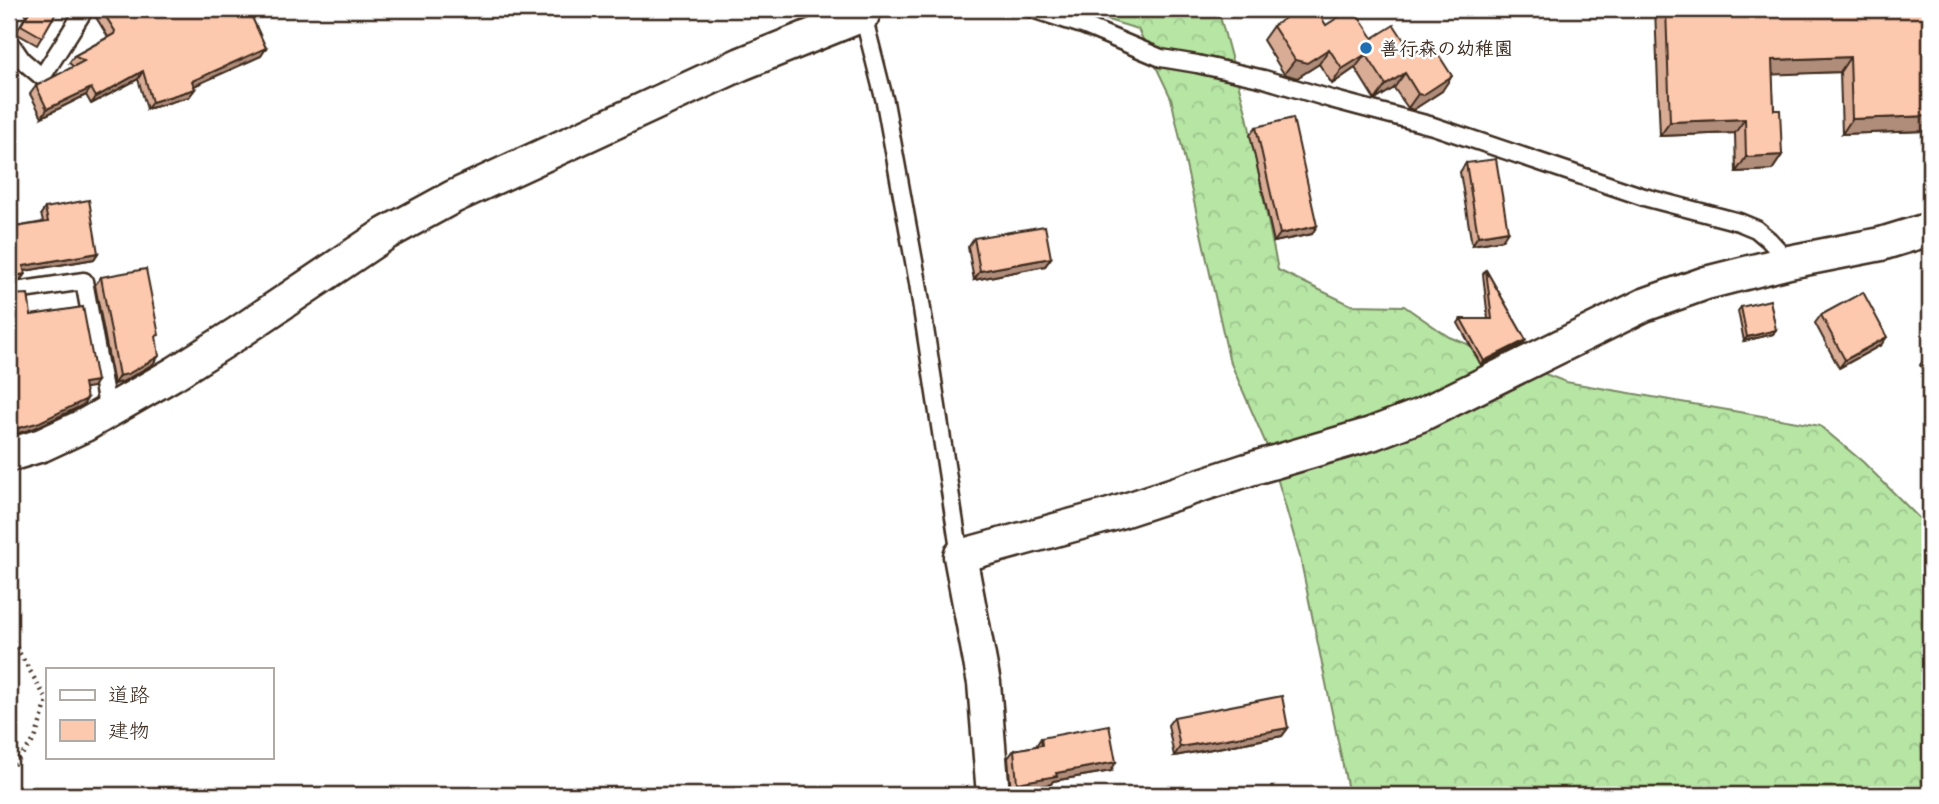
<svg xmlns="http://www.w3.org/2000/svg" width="1939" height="804" font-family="'Shantell Sans','Klee One',sans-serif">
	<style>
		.forest { fill: url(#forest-crowns); stroke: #788861; stroke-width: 2 }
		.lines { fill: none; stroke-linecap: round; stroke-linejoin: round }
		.service-casing { stroke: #3b2a1e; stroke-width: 21 }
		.minor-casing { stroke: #3b2a1e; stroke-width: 37 }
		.path { stroke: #3b2a1e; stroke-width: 4.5; stroke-dasharray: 2 5; stroke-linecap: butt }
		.service { stroke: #fff; stroke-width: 16 }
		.minor { stroke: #fff; stroke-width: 32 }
		.wall { fill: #d9ac96; stroke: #3b2a1e; stroke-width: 2 }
		.shaded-wall { fill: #b08c7a; stroke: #3b2a1e; stroke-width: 2 }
		.building { fill: #fcc8ae; stroke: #3b2a1e; stroke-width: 2 }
		.poi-dot { fill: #1f6fb2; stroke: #fff; stroke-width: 2.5 }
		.labels { text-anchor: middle; stroke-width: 5; stroke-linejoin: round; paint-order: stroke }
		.poi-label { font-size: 19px; font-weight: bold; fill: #3b2a1e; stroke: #fff; text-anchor: start }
	</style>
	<defs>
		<pattern id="forest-crowns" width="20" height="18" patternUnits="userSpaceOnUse" patternTransform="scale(1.75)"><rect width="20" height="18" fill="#b6e5a4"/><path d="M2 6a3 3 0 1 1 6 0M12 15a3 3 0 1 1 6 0" fill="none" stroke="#9dc58d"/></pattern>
	</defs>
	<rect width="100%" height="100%" fill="#fff"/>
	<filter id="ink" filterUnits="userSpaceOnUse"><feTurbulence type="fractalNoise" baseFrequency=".0143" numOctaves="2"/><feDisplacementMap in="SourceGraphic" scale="14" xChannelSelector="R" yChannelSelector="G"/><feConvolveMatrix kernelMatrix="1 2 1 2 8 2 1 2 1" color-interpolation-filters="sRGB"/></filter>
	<g filter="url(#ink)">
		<path class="forest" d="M 1071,9 L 1218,9 L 1247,116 L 1278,270 L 1351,305 L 1404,306 L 1449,337 L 1566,382 L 1820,426 L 1863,462 L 1930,529 L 1930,795 L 1349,795 L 1300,557 L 1270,453 L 1229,359 L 1171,98 L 1138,29 Z"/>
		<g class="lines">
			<g class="service-casing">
				<path id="service" d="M 1032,9 L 1085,26 L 1161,58 L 1197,64 L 1264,79 L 1331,99 L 1433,126 L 1644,197 L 1739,222 L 1756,229 L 1769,240 L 1789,262
					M 863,15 L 885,102 L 918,283 L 960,556
					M 9,41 L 22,60 L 42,77 L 85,9
					M 9,292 L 84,281 L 108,411"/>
			</g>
			<g class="minor-casing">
				<path id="minor" d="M 9,455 L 42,445 L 85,425 L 175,373 L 238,333 L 385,234 L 453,197 L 741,64 L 863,15 L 862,9
					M 993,795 L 984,683 L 960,556 L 1110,515 L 1247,470 L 1371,434 L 1421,415 L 1644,305 L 1706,283 L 1789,262 L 1881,244 L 1930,229"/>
			</g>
			<path class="path" d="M 9,635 L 47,700
				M 9,770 L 35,739 L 47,701"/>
			<use href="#service" class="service"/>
			<use href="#minor" class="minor"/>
		</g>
		<path class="wall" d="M 23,9 L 58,9 L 37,45 L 16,33 L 26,15 Z
			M 95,9 L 251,9 L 250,14 L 266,48 L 261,56 L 194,86 L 195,89 L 189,97 L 147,109 L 138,79 L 91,104 L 86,95 L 42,117 L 30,94 L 36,86 L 74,67 L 69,63 L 74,56 L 108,37 L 94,14 Z
			M 1655,9 L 1930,9 L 1930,121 L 1924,131 L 1842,134 L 1840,72 L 1772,74 L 1774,110 L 1782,155 L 1772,170 L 1736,172 L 1735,133 L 1660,136 Z
			M 1326,25 L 1373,38 L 1413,54 L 1442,91 L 1413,110 L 1408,108 L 1394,88 L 1375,100 L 1355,68 L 1332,84 L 1319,64 L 1297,78 L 1284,74 L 1263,40 L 1273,26 Z
			M 1256,127 L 1312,234 L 1274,242 L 1250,135 Z
			M 1466,163 L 1502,240 L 1472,245 L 1460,172 Z
			M 45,208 L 98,253 L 94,259 L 24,271 L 25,274 L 20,280 L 9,282 L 9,228 L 43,222 L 41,214 Z
			M 974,238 L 1051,258 L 1045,266 L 974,280 L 968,247 Z
			M 1486,270 L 1526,340 L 1523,344 L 1481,365 L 1458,323 L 1461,319 L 1488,319 L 1483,274 Z
			M 101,277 L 156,339 L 153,364 L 122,382 L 114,384 L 95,285 Z
			M 1741,307 L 1776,330 L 1773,334 L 1744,341 L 1738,311 Z
			M 1821,315 L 1881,345 L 1839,368 L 1815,323 Z
			M 1930,357 L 1930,382 L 1920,365 L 1923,361 Z
			M 1174,717 L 1288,728 L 1282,736 L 1174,756 L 1168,725 Z
			M 1041,738 L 1111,771 L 1053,781 L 1051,784 L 1011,792 L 1008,758 L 1014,750 L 1036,746 Z"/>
		<path class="shaded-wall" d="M 266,48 L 261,56 L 187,89 L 192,81 Z
			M 1329,49 L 1319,64 L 1297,78 L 1284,74 L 1295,60 Z
			M 1366,54 L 1355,68 L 1332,84 L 1342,69 Z
			M 1850,57 L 1840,72 L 1761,75 L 1772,60 Z
			M 143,71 L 138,79 L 91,104 L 96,97 Z
			M 1405,73 L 1394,88 L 1375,100 L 1386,85 Z
			M 1452,76 L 1442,91 L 1413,110 L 1408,108 L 1418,94 Z
			M 91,88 L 86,95 L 42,117 L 47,109 Z
			M 195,89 L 189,97 L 147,109 L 152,102 Z
			M 1930,116 L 1930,121 L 1924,131 L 1842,134 L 1852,119 Z
			M 1745,119 L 1735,133 L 1660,136 L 1670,122 Z
			M 1782,155 L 1772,170 L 1736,172 L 1746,157 Z
			M 1317,226 L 1312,234 L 1274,242 L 1280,234 Z
			M 1508,231 L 1502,240 L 1472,245 L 1478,236 Z
			M 98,253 L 94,259 L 19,272 L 23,266 Z
			M 1051,258 L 1045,266 L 974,280 L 980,271 Z
			M 25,274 L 20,280 L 9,282 L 9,277 Z
			M 1776,330 L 1773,334 L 1744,341 L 1747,337 Z
			M 1887,337 L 1881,345 L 1839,368 L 1845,360 Z
			M 1526,340 L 1523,344 L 1481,365 L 1484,361 Z
			M 159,356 L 153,364 L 122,382 L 114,384 L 119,376 Z
			M 97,381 L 93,387 L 80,389 L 84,383 Z
			M 87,399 L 83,405 L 35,428 L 9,436 L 9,431 Z
			M 1288,728 L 1282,736 L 1174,756 L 1180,747 Z
			M 1116,762 L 1111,771 L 1053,781 L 1051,784 L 1011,792 L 1017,783 L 1056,773 Z"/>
		<path class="building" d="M 31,9 L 58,9 L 42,37 L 21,25 Z
			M 101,9 L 251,9 L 252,12 L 250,13 L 266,48 L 192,81 L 195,89 L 152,102 L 143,71 L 96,97 L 91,88 L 47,109 L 36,86 L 84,61 L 74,56 L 114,34 L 115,31 Z
			M 1299,9 L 1316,9 L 1326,25 L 1351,9 L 1354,9 L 1373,38 L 1394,25 L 1413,54 L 1431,43 L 1452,76 L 1423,95 L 1418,94 L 1405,73 L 1386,85 L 1366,54 L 1342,69 L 1329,49 L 1307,63 L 1295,60 L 1273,26 Z
			M 1666,9 L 1930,9 L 1930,116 L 1852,119 L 1850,57 L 1772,60 L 1774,110 L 1780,110 L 1782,155 L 1746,157 L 1745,119 L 1670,122 Z
			M 1293,118 L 1317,226 L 1280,234 L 1256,127 Z
			M 1496,159 L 1508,231 L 1478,236 L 1466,163 Z
			M 89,200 L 98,253 L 23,266 L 25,274 L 9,277 L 9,228 L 48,222 L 45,208 Z
			M 1045,226 L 1051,258 L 980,271 L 974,238 Z
			M 146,269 L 159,335 L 156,336 L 159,356 L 128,374 L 119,376 L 101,277 Z
			M 1486,270 L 1526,340 L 1484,361 L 1461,319 L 1492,319 Z
			M 1863,292 L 1887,337 L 1845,360 L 1821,315 Z
			M 28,294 L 31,315 L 83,307 L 97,381 L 84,383 L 87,399 L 40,422 L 9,431 L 9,295 Z
			M 1770,300 L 1776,330 L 1747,337 L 1741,307 Z
			M 1930,357 L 1930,373 L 1923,361 Z
			M 1282,696 L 1288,728 L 1180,747 L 1174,717 Z
			M 1109,725 L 1116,762 L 1056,773 L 1057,776 L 1017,783 L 1014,750 L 1042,745 L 1041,738 Z"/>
	</g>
	<circle class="poi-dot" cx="1366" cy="48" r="7"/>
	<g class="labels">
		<g class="poi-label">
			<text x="1380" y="55">善行森の幼稚園</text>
		</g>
	</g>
	<rect width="1939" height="804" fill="none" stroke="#fff" stroke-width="35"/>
	<rect x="18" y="18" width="1904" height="769" fill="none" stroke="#3b2a1e" stroke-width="2.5" filter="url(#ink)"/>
	<rect x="46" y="668" width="228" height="91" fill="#ffffff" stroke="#b1aaa5" stroke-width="2"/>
	<rect x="60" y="690" width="35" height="10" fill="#ffffff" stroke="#b1aaa5" stroke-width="2"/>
	<text x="108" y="702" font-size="21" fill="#3b2a1e">道路</text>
	<rect x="60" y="720" width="35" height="21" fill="#fcc8ae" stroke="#b1aaa5" stroke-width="2"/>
	<text x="108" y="738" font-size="21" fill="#3b2a1e">建物</text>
</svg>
